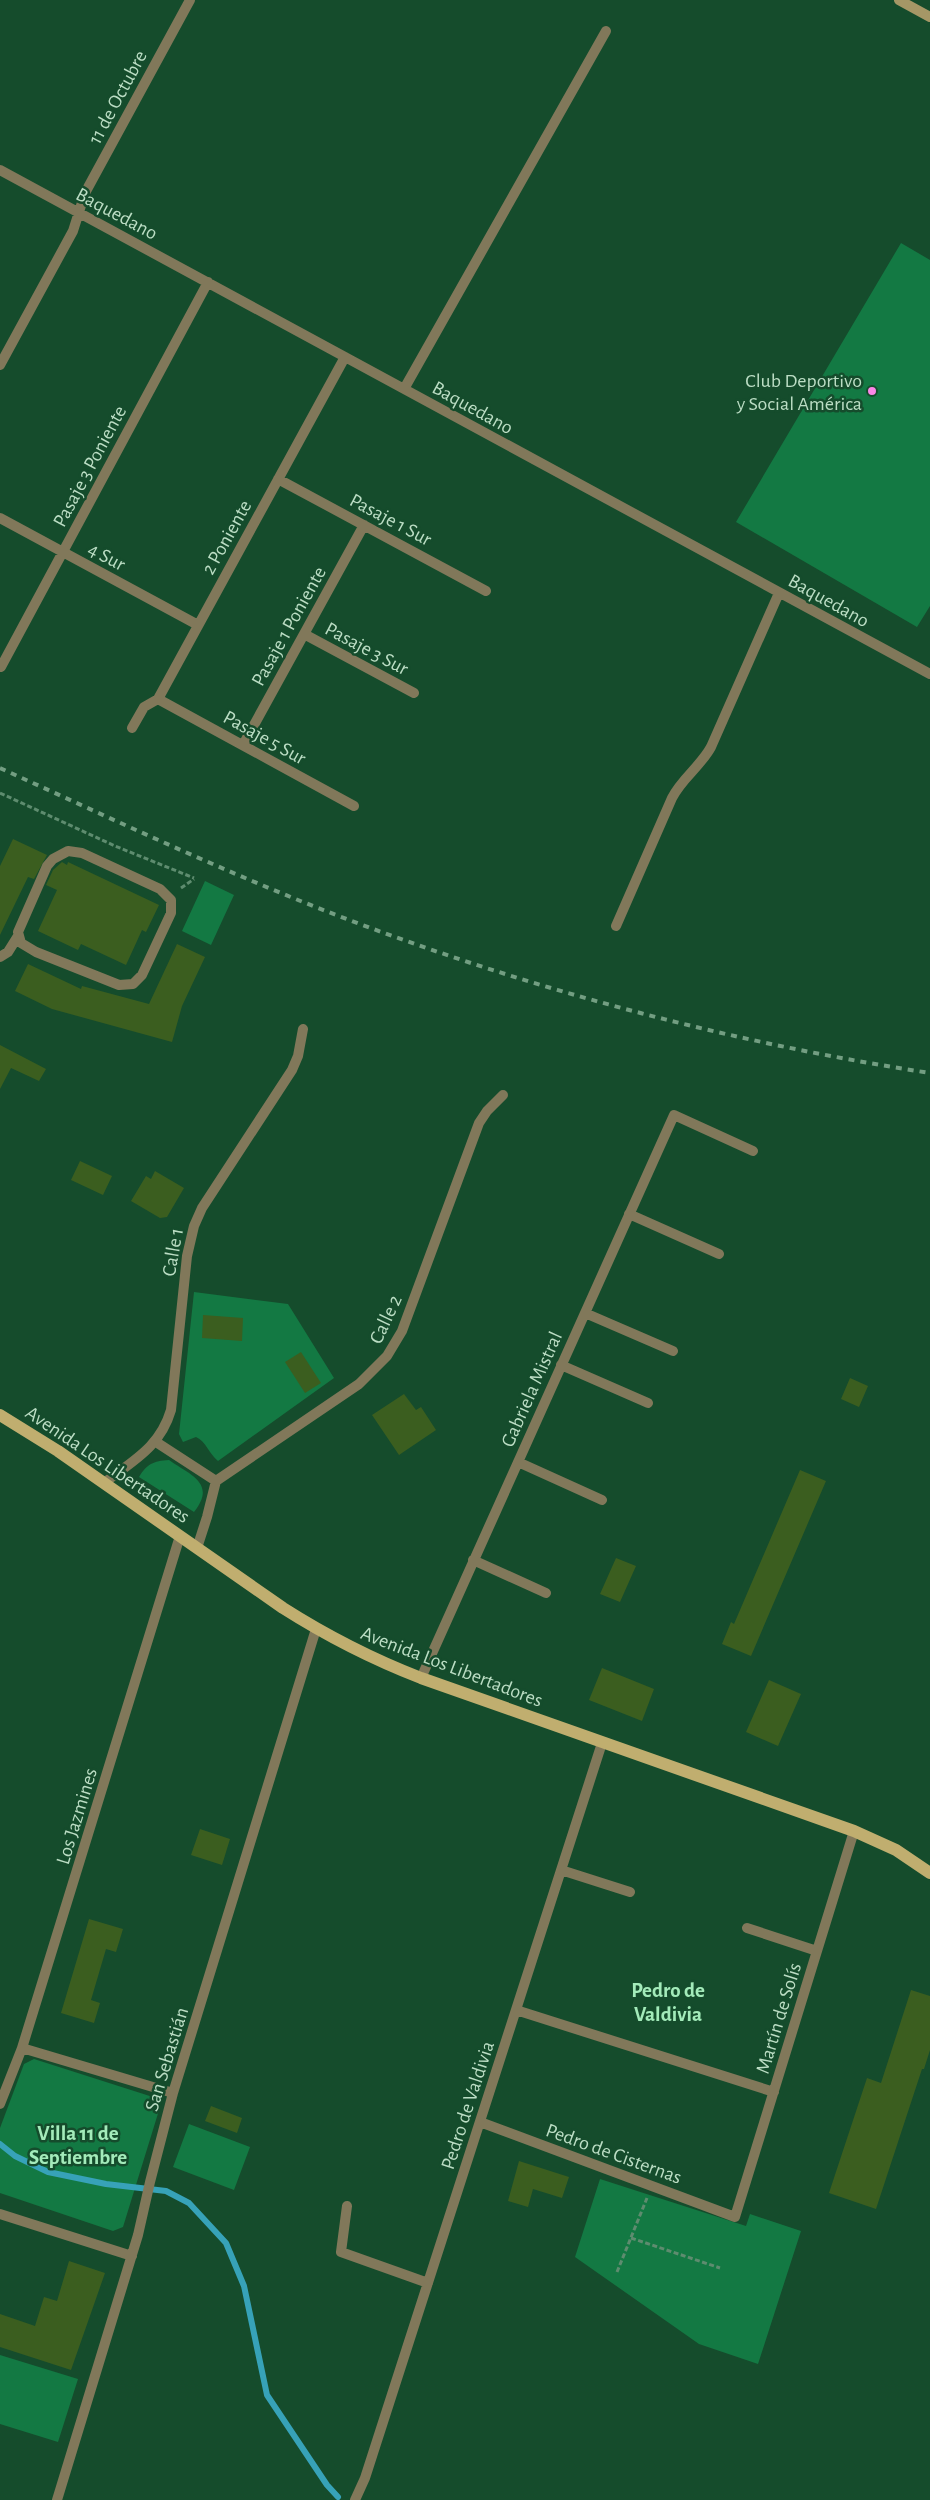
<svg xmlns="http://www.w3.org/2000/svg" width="930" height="2500" font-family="'Alegreya Sans',sans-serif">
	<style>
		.green { fill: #137943 }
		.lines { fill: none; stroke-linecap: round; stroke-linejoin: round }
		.stream { stroke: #37a2b8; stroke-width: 6 }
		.building { fill: #3b5e1f }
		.path { stroke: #5e8c6f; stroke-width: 3; stroke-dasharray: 5 2.5; stroke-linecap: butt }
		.street { stroke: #81785a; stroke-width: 10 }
		.secondary { stroke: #a59766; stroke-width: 10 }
		.primary { stroke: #c0ae6f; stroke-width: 12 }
		.rail { stroke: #739e82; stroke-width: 4; stroke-dasharray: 6 6; stroke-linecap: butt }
		.poi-dot { fill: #fa87e7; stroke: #154c2c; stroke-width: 2 }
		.labels { text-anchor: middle; stroke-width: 5; stroke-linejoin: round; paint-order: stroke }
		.street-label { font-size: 20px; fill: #bbddc4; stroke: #154c2c }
		.poi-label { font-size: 20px; fill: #bbddc4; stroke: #154c2c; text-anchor: end }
		.neighbourhood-label { font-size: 21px; font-weight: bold; fill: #a3ebba; stroke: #154c2c }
	</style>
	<rect width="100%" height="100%" fill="#154c2c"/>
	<path class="green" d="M 901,243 L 930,260 L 930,606 L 917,627 L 736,522 Z
		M 205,881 L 234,895 L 211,945 L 182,931 Z
		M 194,1292 L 288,1304 L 334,1378 L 218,1461 C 209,1454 206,1441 196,1437 L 183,1442 L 179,1434 Z
		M 169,1460 C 190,1475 217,1483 194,1512 L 139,1477 C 147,1464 153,1461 169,1460 Z
		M 34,2059 L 156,2098 L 160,2107 L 123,2227 L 113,2231 L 0,2193 L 0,2128 L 24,2064 Z
		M 189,2124 L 250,2147 L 234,2190 L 173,2167 Z
		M 600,2179 L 746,2226 L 750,2214 L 801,2231 L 758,2364 L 699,2344 L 575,2257 Z
		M 0,2355 L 78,2379 L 58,2442 L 0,2424 Z"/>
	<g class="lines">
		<path class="stream" d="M 0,2144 L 15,2156 L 48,2172 L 106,2184 L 166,2191 L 189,2203 L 226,2243 L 244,2286 L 267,2395 L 327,2485 L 338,2497"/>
	</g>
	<path class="building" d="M 13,839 L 47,855 L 34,879 L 28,877 L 0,935 L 0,866 Z
		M 62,862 L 67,865 L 68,862 L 159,905 L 146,932 L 142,930 L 126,965 L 81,944 L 78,950 L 38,931 L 57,890 L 46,885 L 53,870 Z
		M 177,944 L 205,957 L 182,1006 L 172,1042 L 52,1009 L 15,991 L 28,964 L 81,989 L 82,986 L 149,1004 Z
		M 0,1045 L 46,1069 L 39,1081 L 11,1068 L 0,1089 Z
		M 80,1161 L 112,1176 L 103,1195 L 71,1180 Z
		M 155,1171 L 184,1188 L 167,1217 L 160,1218 L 131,1201 L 146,1176 L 151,1179 Z
		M 203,1315 L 243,1318 L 242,1341 L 202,1338 Z
		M 301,1352 L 321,1383 L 305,1393 L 285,1362 Z
		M 850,1378 L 868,1386 L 859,1407 L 841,1399 Z
		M 404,1394 L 416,1410 L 421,1407 L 436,1430 L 399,1455 L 372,1415 Z
		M 800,1470 L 826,1481 L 751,1656 L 722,1644 L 731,1622 L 734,1624 Z
		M 616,1558 L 636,1566 L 620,1602 L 600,1594 Z
		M 602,1668 L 654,1689 L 642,1721 L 589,1700 Z
		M 769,1680 L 801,1694 L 778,1746 L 746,1732 Z
		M 200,1829 L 230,1839 L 222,1865 L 191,1855 Z
		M 89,1919 L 123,1929 L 116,1952 L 106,1949 L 91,2000 L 100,2003 L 94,2023 L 61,2013 Z
		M 911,1990 L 930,1996 L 930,2050 L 924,2069 L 922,2069 L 876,2209 L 829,2193 L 867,2078 L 881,2083 Z
		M 211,2106 L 242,2118 L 237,2133 L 205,2121 Z
		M 519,2161 L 569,2177 L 562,2198 L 533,2189 L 528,2207 L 508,2201 Z
		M 69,2261 L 105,2273 L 71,2370 L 0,2347 L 0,2314 L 35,2326 L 44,2297 L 57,2301 Z"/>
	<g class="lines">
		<path class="path" d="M 0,793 L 115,846 L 194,878
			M 181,888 L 194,879
			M 631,2238 L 720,2268
			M 617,2272 L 647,2198"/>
		<path class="street" d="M 0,170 L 930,674
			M 0,365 L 73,231 L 85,193 L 190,0
			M 404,389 L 606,31
			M 278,479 L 486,591
			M 0,518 L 198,625
			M 304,634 L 414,693
			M 1,667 L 208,282
			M 158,699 L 354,806
			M 132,728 L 144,707 L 158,699 L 345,357
			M 243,745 L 364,525
			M 68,851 L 82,853 L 160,889 L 171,900 L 171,913 L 142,975 L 133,984 L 119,985 L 36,952 L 21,943 L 18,932 L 47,866 L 53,859 Z
			M 616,926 L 672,798 C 682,778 700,767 711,747 L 779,593
			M 0,957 L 8,952 L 18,936
			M 629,1214 L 719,1254
			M 585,1313 L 673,1351
			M 561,1365 L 648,1403
			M 156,1442 L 216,1481
			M 518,1462 L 602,1500
			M 104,1483 C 134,1460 160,1447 171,1410 L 187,1256 L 194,1226 L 202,1208 L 292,1070 L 298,1056 L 303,1029
			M 197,1548 L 207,1517 L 216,1481 L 359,1384 L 387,1356 L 402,1331 L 479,1123 L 487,1111 L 503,1095
			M 473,1560 L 546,1593
			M 421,1678 L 674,1115 L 753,1151
			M 561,1870 L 630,1892
			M 747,1928 L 817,1951
			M 516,2010 L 774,2092
			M 22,2048 L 173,2093
			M 0,2104 L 22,2048 L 180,1536
			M 480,2122 L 735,2217 L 854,1831
			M 347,2206 L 341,2252 L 428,2283
			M 0,2214 L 132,2256
			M 57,2500 L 138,2235 L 150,2182 L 173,2093 L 316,1629
			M 355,2500 L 365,2478 L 602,1743"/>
		<path class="secondary" d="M 899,0 L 930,17"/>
		<path class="primary" d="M 0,1415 L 58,1451 L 283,1608 C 327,1636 372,1659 421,1678 L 854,1831 L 896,1850 L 930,1873"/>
		<path class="rail" d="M 0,768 C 99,813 197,859 298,900 C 500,981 714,1040 930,1073"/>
	</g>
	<circle class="poi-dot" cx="872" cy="391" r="5"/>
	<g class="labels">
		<g class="street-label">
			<text transform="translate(117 97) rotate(-62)" y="7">11 de Octubre</text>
			<text transform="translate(117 213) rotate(28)" y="7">Baquedano</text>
			<text transform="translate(473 407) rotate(29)" y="7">Baquedano</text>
			<text transform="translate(89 466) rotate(-62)" y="7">Pasaje 3 Poniente</text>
			<text transform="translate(391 519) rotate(28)" y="7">Pasaje 1 Sur</text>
			<text transform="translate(226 537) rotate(-61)" y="7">2 Poniente</text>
			<text transform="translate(107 556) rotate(28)" y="7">4 Sur</text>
			<text transform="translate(829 600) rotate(29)" y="7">Baquedano</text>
			<text transform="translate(288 626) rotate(-61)" y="7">Pasaje 1 Poniente</text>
			<text transform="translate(367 648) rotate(28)" y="7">Pasaje 3 Sur</text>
			<text transform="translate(265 737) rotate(29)" y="7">Pasaje 5 Sur</text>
			<text transform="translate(172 1252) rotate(-80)" y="7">Calle 1</text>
			<text transform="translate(385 1319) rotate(-65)" y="7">Calle 2</text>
			<text transform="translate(531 1389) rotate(-66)" y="7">Gabriela Mistral</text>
			<text transform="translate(108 1464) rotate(34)" y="7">Avenida Los Libertadores</text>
			<text transform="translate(452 1666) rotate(21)" y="7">Avenida Los Libertadores</text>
			<text transform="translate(76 1816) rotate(-73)" y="7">Los Jazmines</text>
			<text transform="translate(778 2018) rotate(-73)" y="7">Martín de Solís</text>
			<text transform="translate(166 2059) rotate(-73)" y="7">San Sebastián</text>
			<text transform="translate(467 2105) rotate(-72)" y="7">Pedro de Valdivia</text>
			<text transform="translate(614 2153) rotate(20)" y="7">Pedro de Cisternas</text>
		</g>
		<g class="poi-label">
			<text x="862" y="387">Club Deportivo<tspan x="862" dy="23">y Social América</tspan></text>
		</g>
		<g class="neighbourhood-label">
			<text x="668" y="1997">Pedro de<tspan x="668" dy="24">Valdivia</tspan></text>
			<text x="78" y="2140">Villa 11 de<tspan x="78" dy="24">Septiembre</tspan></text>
		</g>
	</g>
</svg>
